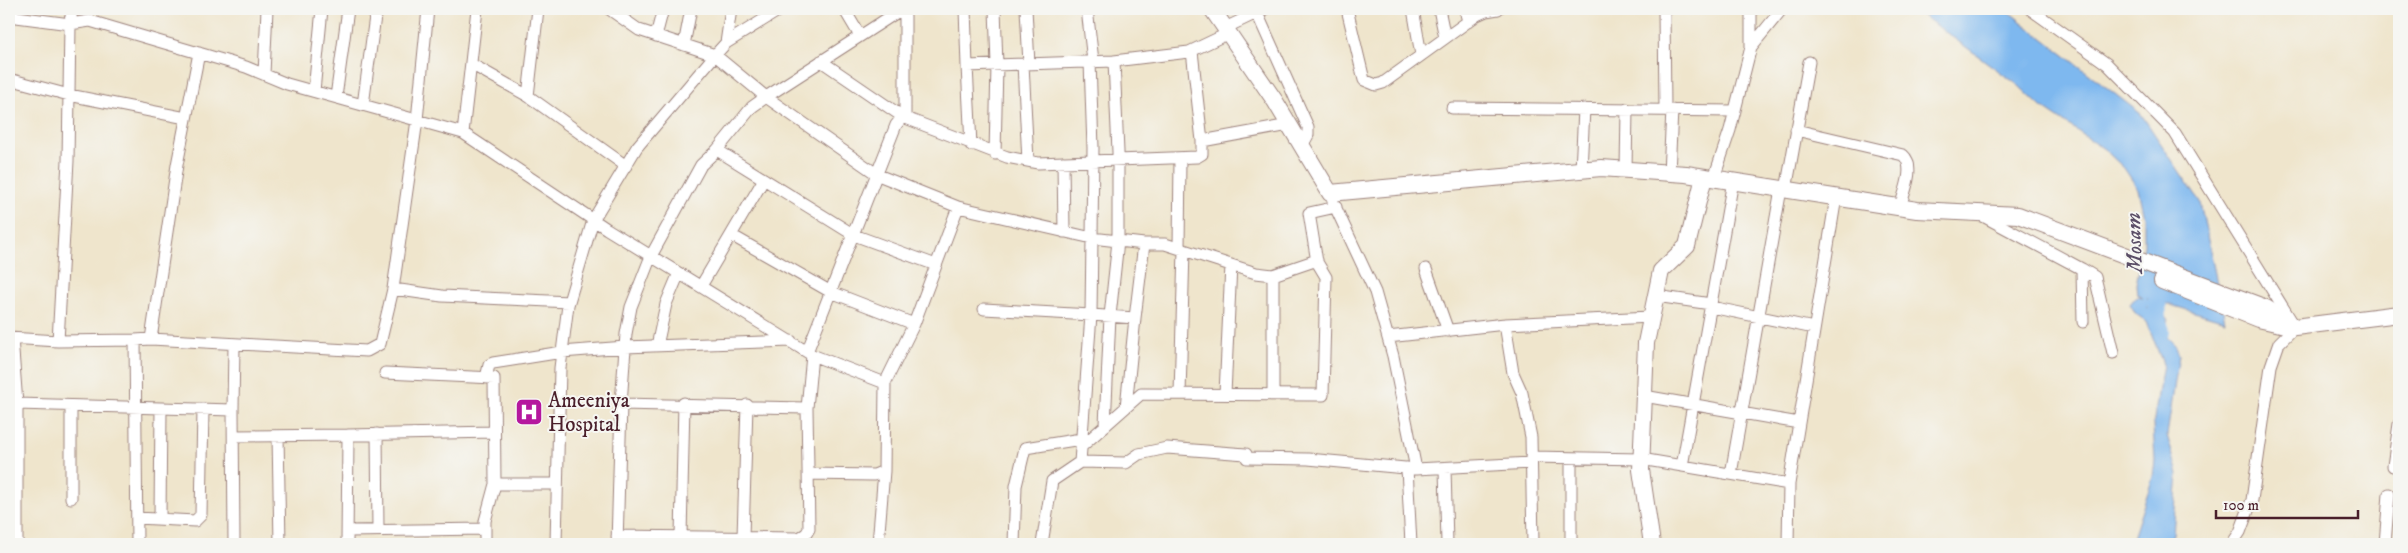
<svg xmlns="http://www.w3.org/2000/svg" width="2408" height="553" font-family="'IM FELL DW Pica',serif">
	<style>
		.water { fill: #7eb8ef; stroke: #646c8d }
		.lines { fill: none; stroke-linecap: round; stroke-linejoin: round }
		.river { stroke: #7eb8ef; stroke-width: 18 }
		.street-casing { stroke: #9c827c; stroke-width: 13 }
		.secondary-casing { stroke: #9c827c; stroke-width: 18 }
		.street { stroke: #fff; stroke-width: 11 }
		.secondary { stroke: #fff; stroke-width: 16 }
		.labels { text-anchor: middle; stroke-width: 4; stroke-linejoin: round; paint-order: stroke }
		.poi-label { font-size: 21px; fill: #4a1f2b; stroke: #f6f6f2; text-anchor: start }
		.water-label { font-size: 22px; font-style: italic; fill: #5a4d66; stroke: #f6f6f2 }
	</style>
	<rect width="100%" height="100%" fill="#f6f6f2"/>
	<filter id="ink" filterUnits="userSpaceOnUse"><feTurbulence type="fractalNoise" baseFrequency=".02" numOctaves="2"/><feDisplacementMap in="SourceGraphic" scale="10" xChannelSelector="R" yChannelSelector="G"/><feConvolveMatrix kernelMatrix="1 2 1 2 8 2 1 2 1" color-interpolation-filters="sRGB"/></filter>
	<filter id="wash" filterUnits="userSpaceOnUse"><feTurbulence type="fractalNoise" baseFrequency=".0096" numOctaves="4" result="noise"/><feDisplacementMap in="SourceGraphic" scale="20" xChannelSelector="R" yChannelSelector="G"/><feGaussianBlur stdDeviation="1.12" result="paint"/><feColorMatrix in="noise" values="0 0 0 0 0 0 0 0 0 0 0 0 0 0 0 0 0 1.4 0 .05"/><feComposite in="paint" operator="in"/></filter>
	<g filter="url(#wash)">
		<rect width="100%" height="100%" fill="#efe5cc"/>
		<path class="water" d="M 1914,9 L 2005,9 L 2141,114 L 2200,202 L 2225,321 L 2147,298 L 2150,302 L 2147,307 L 2162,310 L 2169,320 L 2164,328 L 2164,334 L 2176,346 L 2179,355 L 2167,435 L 2178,474 L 2173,534 L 2168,544 L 2131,544 L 2153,477 L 2155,460 L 2153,425 L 2163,364 L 2147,322 L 2136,314 L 2130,304 L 2137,296 L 2143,297 L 2137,294 L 2136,284 L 2144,246 L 2144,217 L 2138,189 L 2124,168 L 2104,149 L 2039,105 L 2018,85 Z"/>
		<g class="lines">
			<path class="river" d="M 2156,275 L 2158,322 L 2161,331"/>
		</g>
	</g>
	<g filter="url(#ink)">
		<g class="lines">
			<g class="street-casing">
				<path id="street" d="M 428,9 L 417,120 L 393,289 L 442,296 L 569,302
					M 609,9 L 639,30 L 715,55 L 766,97 L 752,107 L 717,150 L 854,235 L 936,265
					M 844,9 L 860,36
					M 965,9 L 967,66
					M 995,9 L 997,65 L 995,154
					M 1026,9 L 1029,64
					M 1087,9 L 1093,61
					M 1347,9 L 1364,80 L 1376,85 L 1383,83 L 1477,15 L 1486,11 L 1498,9
					M 1413,9 L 1421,55
					M 1439,9 L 1445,38
					M 1465,9 L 1468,22
					M 1664,9 L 1665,110
					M 1751,9 L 1751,47
					M 2030,9 L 2107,64 L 2175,133 L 2295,327 L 2279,343 L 2271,366 L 2252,500 L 2240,532 L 2232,544
					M 1257,13 L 1308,127 L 1308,135 L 1302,146
					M 9,16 L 70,24 L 90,21 L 246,67 L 287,84 L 463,133 L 607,229 L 812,355 L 885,383 L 914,324 L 958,207 L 878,175 L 766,97 L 902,9 L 905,16 L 905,114 L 896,125 L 807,352
					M 1225,28 L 1265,9
					M 656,36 L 663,9
					M 726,43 L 731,9
					M 684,45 L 691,9
					M 821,61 L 903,117 L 1007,157 L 1038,163 L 1197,157 L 1202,154 L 1202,141 L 1192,51
					M 1114,61 L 1189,52 L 1229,33
					M 1090,62 L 1093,148 L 1092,238 L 1118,241 L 1110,316 L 1105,425
					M 471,64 L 528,96 L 626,166
					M 1023,64 L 1028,161
					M 264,74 L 267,9
					M 9,79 L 69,95 L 186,118
					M 314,91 L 322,9
					M 528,96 L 538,9
					M 336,97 L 348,9
					M 363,105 L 376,9
					M 1452,108 L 1735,111
					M 1796,130 L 1903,155 C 1916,166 1904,193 1900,207
					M 463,133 L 477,9
					M 1202,141 L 1289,125
					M 1063,162 L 1064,232
					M 1581,170 L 1584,109
					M 1626,170 L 1627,109
					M 1669,173 L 1672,110
					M 1714,178 L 1730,130 L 1751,47 L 1782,9
					M 1786,190 L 1809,62
					M 1333,202 L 1375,292 L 1393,356 L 1416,469 L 1531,463
					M 958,207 L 1092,238 L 1091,315 L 1135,318 L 1144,244 L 1118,241 L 1118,152 L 1114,61 L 967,66 L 971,145
					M 1981,215 L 2082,269 L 2095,277 L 2113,353
					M 731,235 L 831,292 L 914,324
					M 1144,244 L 1165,244 L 1256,273 L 1273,275 L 1317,260
					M 1179,248 L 1180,158
					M 1426,269 L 1448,331
					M 2082,269 L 2083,322
					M 1273,275 L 1273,395
					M 701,286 L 764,179
					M 1656,296 L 1711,304 L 1711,307 L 1814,328
					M 984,309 L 1091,315 L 1080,462 L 1126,463 L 1139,454 L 1167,448 L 1246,454 L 1247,458 L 1308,459 L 1416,469
					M 1388,337 L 1505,324
					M 9,338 L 58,341 L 135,340 L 137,544
					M 12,338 L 17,404 L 17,544
					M 151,339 L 367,351 L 380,344 L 393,289
					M 135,340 L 151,339 L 177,165 L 199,53
					M 58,341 L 68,161 L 70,24 L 72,9
					M 657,346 L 666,304 L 679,273
					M 385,373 L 494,378 L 495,484 L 557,484
					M 486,378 L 489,365 L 493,363 L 562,352 L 625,347 L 791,341
					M 1180,394 L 1184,250
					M 1225,394 L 1231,265
					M 1644,396 L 1799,423
					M 17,404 L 233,410 L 234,544
					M 621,404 L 807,408
					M 71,406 L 71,498
					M 1126,407 L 1135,318
					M 233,410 L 234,345
					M 377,434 L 378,530
					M 234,436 L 348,435
					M 278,436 L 280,544
					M 1081,447 L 1141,394 L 1323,395 L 1326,277 L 1317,262 L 1309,213 L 1336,207
					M 1531,457 L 1641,459 L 1789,484 L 1788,544
					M 1571,458 L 1571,544
					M 1682,466 L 1733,181
					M 2393,466 L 2399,424
					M 1407,468 L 1411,544
					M 1445,468 L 1447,544
					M 808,474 L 874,475 L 884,471 L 885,383
					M 1731,474 L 1781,189
					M 1789,484 L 1836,197
					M 137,518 L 195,521 L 201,515 L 203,409
					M 160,519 L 161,408
					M 348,531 L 485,529
					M 617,536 L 799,538 L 806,534 L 809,529 L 807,408 L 812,355
					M 681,536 L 684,403
					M 743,537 L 747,405
					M 347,544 L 348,435 L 494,432
					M 485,544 L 485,521 L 495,484
					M 556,544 L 560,368 L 568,305 L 593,220 L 637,147 L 715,55 L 726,43 L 781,9
					M 617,544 L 621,404 L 626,334 L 631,307 L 651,256 L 701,165 L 717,150
					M 878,544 L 884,471
					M 1014,544 L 1016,486 L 1025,448 L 1081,439
					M 1042,544 L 1052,481 L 1080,462
					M 1533,544 L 1531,437 L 1522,393 L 1513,373 L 1505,324 L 1651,317
					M 2385,544 L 2389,494"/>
			</g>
			<g class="secondary-casing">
				<path id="secondary" d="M 1212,9 L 1275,101 L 1330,193 L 1601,168 L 1686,174 L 1917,210 L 2018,215 L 2266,308 L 2295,327 L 2399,314
					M 2162,281 L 2258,319 L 2285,325
					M 1652,544 L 1641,470 L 1646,343 L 1661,271 L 1687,246 L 1704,177"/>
			</g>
			<use href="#street" class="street"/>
			<use href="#secondary" class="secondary"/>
		</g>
	</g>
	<defs>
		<g id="hospital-square" transform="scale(1.4375)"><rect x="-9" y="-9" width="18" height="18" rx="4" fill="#b5179e" stroke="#f6f6f2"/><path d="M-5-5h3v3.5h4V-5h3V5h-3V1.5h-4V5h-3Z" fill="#fff"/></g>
	</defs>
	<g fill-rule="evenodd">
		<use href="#hospital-square" x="529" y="412"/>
	</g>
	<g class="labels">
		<g class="poi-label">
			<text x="548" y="407">Ameeniya<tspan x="548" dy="24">Hospital</tspan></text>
		</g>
		<g class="water-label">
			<text transform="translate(2133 243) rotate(-92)" y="8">Mosam</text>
		</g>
	</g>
	<rect width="2408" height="553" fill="none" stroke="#f6f6f2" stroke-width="30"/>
	<path d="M2216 510v8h142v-8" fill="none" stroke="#4a1f2b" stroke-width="2.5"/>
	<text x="2223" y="510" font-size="15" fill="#4a1f2b" stroke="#f6f6f2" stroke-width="4" paint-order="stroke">100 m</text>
</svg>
